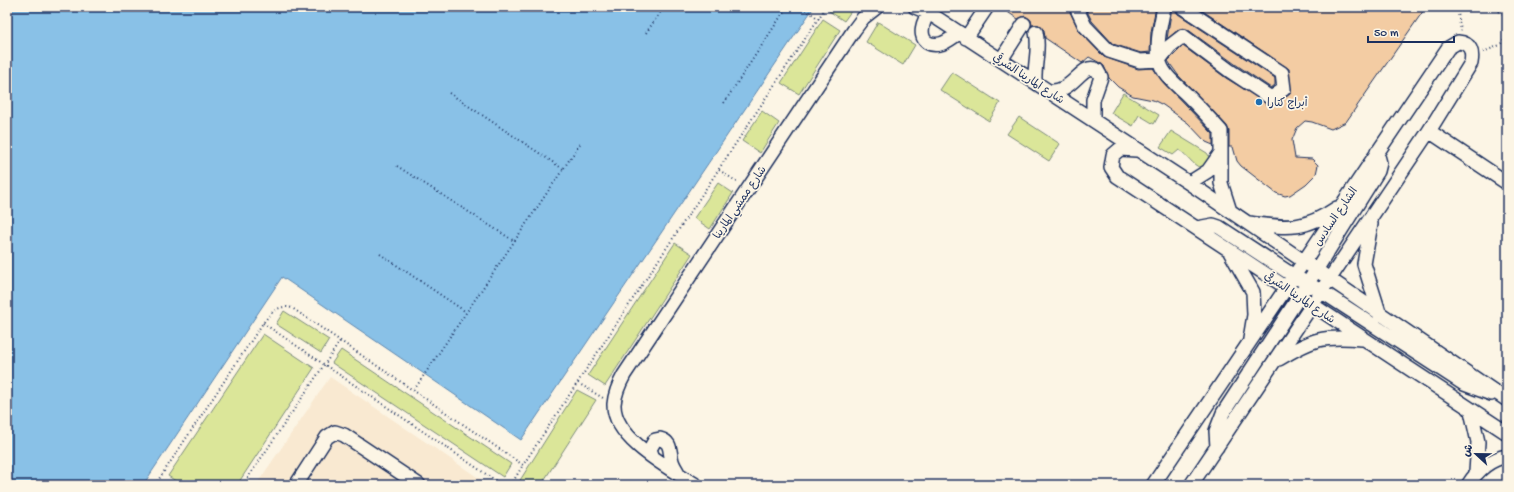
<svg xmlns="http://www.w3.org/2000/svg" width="1514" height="492" font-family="'Gochi Hand','Playpen Sans Arabic',sans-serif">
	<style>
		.built { fill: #f9e9d1 }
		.green { fill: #dbe699; stroke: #7b8a7c }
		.water { fill: #89c1e7; stroke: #5d87b0 }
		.building { fill: #f3cca3; stroke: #1b2f5e }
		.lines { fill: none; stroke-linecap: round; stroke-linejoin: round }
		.minor-casing { stroke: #1b2f5e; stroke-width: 16 }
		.path { stroke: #1b2f5e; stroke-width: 2; stroke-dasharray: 1 3; stroke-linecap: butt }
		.minor { stroke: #fcf5e5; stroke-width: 13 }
		.poi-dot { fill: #1f6fb2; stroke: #fcf5e5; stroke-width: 1.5 }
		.labels { text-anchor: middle; stroke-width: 3.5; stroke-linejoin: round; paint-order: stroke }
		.street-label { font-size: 11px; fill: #1b2f5e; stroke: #fcf5e5 }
		.poi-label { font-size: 11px; fill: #1b2f5e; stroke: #fcf5e5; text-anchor: start }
	</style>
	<rect width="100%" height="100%" fill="#fcf5e5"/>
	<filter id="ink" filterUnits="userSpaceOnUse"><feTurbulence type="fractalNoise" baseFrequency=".025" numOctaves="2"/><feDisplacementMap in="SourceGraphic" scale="8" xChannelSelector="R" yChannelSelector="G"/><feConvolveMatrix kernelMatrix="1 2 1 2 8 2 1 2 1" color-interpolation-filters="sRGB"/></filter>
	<g filter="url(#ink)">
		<path class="built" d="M 330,377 L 489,485 L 256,485 Z"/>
		<path class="green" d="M 832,7 L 854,7 L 844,21 L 829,11 Z
			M 823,19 L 840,30 L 799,94 L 781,83 Z
			M 878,22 L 915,45 L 903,65 L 866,42 Z
			M 952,72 L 1000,103 L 989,121 L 940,90 Z
			M 1123,93 L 1159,115 L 1154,124 L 1139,115 L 1133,126 L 1111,113 Z
			M 762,111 L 779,123 L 760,153 L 742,141 Z
			M 1019,117 L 1060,144 L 1049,161 L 1007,134 Z
			M 1171,131 L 1207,153 L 1209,156 L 1207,162 L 1201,168 C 1192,165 1188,155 1179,150 L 1173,155 L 1160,147 Z
			M 718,183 L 733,193 L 710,229 L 694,218 Z
			M 675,243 L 692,254 L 605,386 L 588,375 Z
			M 284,311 L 329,340 L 321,353 L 276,324 Z
			M 263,334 L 314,368 L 237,485 L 182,485 L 168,476 Z
			M 341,350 L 511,464 L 503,477 L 332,363 Z
			M 577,390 L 596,400 L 541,485 L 517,485 Z"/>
		<path class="water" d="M 7,7 L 814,7 L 521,440 L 282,277 L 143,485 L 7,485 Z"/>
		<path class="building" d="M 1000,7 L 1068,7 L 1079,31 L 1104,57 L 1138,69 L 1153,68 L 1162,81 L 1213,134 L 1213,145 L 1206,142 L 1188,123 L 1163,105 L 1153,100 L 1133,96 L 1118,87 L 1109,78 L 1104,66 L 1100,63 L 1089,57 L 1082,63 L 1045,38 L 1044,30 L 1039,25 L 1032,25 L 1031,20 L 1025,16 L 1018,19 Z
			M 1085,7 L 1156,7 L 1151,32 L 1150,52 L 1141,53 L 1113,44 L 1092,21 Z
			M 1172,7 L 1174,7 L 1178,14 L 1275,78 L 1275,85 L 1271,88 L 1235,64 L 1187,29 L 1179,29 L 1167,39 Z
			M 1197,7 L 1426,7 L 1346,122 L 1331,129 L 1312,122 L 1305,121 L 1297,128 L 1292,140 L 1295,158 L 1312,159 L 1318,165 L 1316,174 L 1306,184 L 1290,195 L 1285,196 L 1276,193 L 1241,166 L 1237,161 L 1233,147 L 1229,147 L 1229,131 L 1227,126 L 1178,75 L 1168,61 L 1183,46 L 1226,78 L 1271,106 L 1276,105 L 1291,93 L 1289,69 Z"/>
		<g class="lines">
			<g class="minor-casing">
				<path id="minor" d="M 915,7 L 929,13 L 1189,183 L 1507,400
					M 1076,7 L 1085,26 L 1109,51 L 1140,61 L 1159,60 L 1170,46 L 1183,36 L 1230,71 L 1271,98 L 1284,89 L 1282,73 L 1182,7
					M 1164,7 C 1161,24 1156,41 1159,59 C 1162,76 1180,87 1191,99 C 1201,109 1211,120 1221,131 L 1221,183 L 1230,211
					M 929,13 C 919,26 918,48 940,44 C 946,43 953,37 959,33
					M 966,38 L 987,7
					M 1001,60 L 1024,24
					M 1035,82 C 1034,64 1040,49 1036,32
					M 1048,91 C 1074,94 1081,61 1097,70 L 1101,77 L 1093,100 L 1093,120
					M 1429,131 L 1507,183
					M 1136,150 L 1120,149 L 1113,155 L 1111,167 L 1117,176 L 1507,433
					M 1189,183 L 1208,171 L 1220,154
					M 1249,223 C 1289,228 1303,231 1337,208
					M 1371,224 L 1364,264 L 1380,315
					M 1197,228 L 1213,225 L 1219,227 L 1294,276 L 1321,291 L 1464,384 L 1491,394
					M 1230,252 L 1253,292 L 1254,315 L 1250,339
					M 1279,359 C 1314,338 1322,336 1362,339
					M 1471,411 L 1478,442 L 1476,472
					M 1217,447 L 1216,431 L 1223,413 L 1308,283 L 1378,171 L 1380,163 L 1377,152
					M 652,455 L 650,449 L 655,440 L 660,439 C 672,442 669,451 672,461 C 673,465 676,469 678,473
					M 296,485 L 327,437 L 335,432 L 344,435 L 419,485
					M 696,485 C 671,469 613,439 614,404 C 615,393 619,384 624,375 L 854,30 L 863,18 L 877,7
					M 1153,485 L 1448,48 L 1458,42 C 1471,43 1473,52 1471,63 L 1429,131 L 1191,485
					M 1468,485 C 1477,471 1490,459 1507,456"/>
			</g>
			<path class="path" d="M 802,7 L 819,19
				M 1457,7 L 1461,31
				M 1492,7 L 1507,17
				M 646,33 L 664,7
				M 1483,52 L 1500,45 L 1507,35
				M 449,93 L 563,169
				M 724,103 L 787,7
				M 397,166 L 514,241
				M 719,170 L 739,183
				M 380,254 L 466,312
				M 263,323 L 502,485
				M 578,383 L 603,398
				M 414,390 L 580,144
				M 155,485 L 263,323 C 271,313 278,304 292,308 L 523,465 L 826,7
				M 243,485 L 341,340
				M 511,485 L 523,465"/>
			<use href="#minor" class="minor"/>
		</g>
	</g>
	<circle class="poi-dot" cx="1259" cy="102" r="4"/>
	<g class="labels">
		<g class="street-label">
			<text transform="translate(1029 78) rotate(33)" y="4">شارع المارينا الشرقي</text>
			<text transform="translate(739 202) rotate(-56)" y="4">شارع ممشي المارينا</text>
			<text transform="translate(1335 216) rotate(-56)" y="4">الشارع السادس</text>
			<text transform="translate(1300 297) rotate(34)" y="4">شارع المارينا الشرقي</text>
		</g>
		<g class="poi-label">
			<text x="1267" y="106">أبراج كتارا</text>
		</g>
	</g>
	<rect width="1514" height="492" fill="none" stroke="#fcf5e5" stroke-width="24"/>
	<rect x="12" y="12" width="1490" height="468" fill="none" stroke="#1b2f5e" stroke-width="1.5" filter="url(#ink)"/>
	<g transform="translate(1476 454) rotate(292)" stroke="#fcf5e5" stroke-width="3" paint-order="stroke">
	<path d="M0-3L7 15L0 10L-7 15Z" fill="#1b2f5e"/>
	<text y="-6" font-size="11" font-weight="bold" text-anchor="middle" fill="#1b2f5e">ش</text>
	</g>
	<path d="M1368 36v6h86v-6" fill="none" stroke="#1b2f5e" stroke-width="2"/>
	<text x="1374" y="36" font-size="12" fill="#1b2f5e" stroke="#fcf5e5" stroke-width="3" paint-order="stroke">50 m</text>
</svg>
